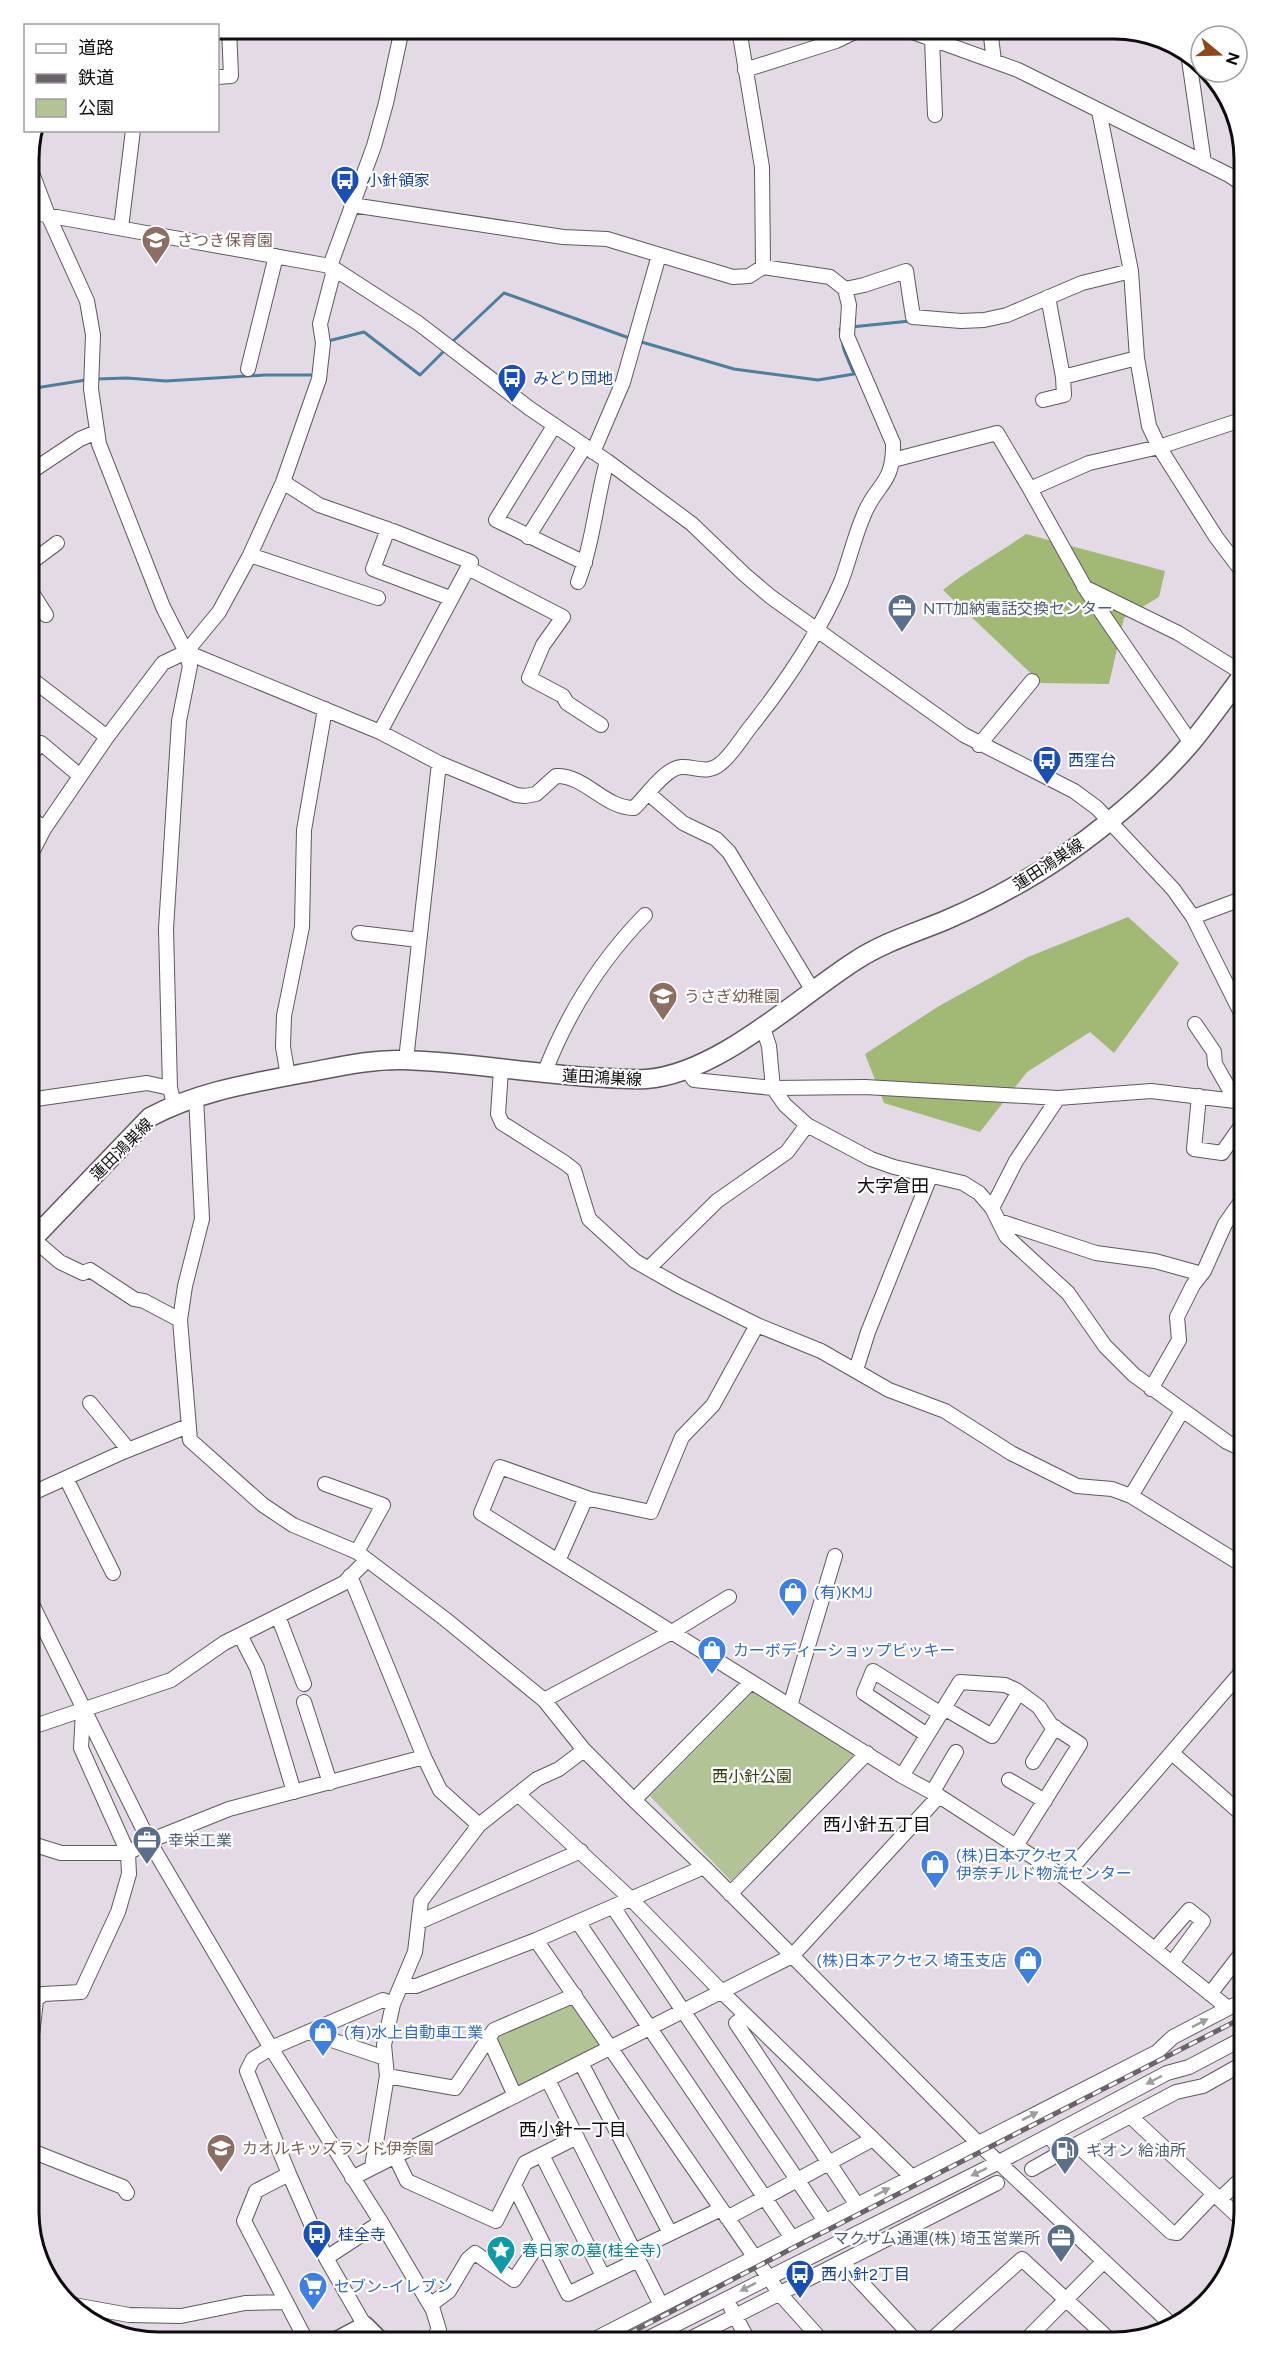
<svg xmlns="http://www.w3.org/2000/svg" width="1273" height="2371" font-family="Figtree,'Noto Sans JP',sans-serif">
	<style>
		.green { fill: #b2c396 }
		.forest { fill: #a1b975 }
		.lines { fill: none; stroke-linecap: round; stroke-linejoin: round }
		.stream { stroke: #4d7e9c; stroke-width: 3 }
		.minor-casing { stroke: #605760; stroke-width: 16 }
		.major-casing { stroke: #605760; stroke-width: 21 }
		.minor { stroke: #fff; stroke-width: 14 }
		.major { stroke: #fff; stroke-width: 18 }
		.rail-casing { stroke: #6a646a; stroke-width: 5 }
		.rail { stroke: #fff; stroke-width: 3; stroke-dasharray: 9; stroke-linecap: butt }
		.oneway { fill: #9f9e9f }
		.labels { text-anchor: middle; stroke-width: 4.5; stroke-linejoin: round; paint-order: stroke }
		.transit-label { font-size: 16px; fill: #164399; stroke: #fff; text-anchor: start }
		.education-label { font-size: 16px; fill: #785e54; stroke: #fff; text-anchor: start }
		.service-label { font-size: 16px; fill: #4e5e75; stroke: #fff; text-anchor: start }
		.street-label { font-size: 16px; fill: #0f0c0f; stroke: #fff }
		.shop-label { font-size: 16px; fill: #366cbe; stroke: #fff; text-anchor: start }
		.park-label { font-size: 16px; fill: #31400e; stroke: #fff }
		.culture-label { font-size: 16px; fill: #0d838f; stroke: #fff; text-anchor: start }
		.neighbourhood-label { font-size: 18px; fill: #0f0c0f; stroke: #fff }
		.rim { fill: none; stroke: #0f0c0f; stroke-width: 3 }
	</style>
	<rect width="100%" height="100%" fill="#e4dae5"/>
	<path class="green" d="M 753,1692 L 854,1755 L 731,1881 L 650,1796 Z
		M 568,2003 L 573,2004 L 599,2045 L 598,2050 L 518,2089 L 495,2039 L 497,2035 Z"/>
	<path class="forest" d="M 1026,534 L 1165,571 L 1159,597 L 1124,618 L 1109,684 L 1041,683 L 943,590 C 969,569 999,553 1026,534 Z
		M 1128,917 L 1179,963 L 1114,1053 L 1090,1032 L 1027,1072 L 980,1132 L 884,1103 L 865,1054 L 939,1006 L 1028,957 Z"/>
	<g class="lines">
		<path class="stream" d="M 851,327 L 910,321
			M 328,341 L 364,332 L 420,375 L 445,350
			M 638,341 L 734,369 L 818,380 L 854,374 L 844,350 L 840,329 L 844,328
			M 451,343 L 504,293 L 632,339
			M 96,379 L 127,378 L 166,381 L 265,375 L 313,375
			M 29,389 L 86,380"/>
		<g class="minor-casing">
			<path id="minor" d="M 739,29 L 762,167 L 763,267
				M 904,29 L 1018,70 L 1229,175 L 1244,185
				M 990,29 L 994,61
				M 932,39 L 935,115
				M 1188,53 L 1204,163
				M 745,70 L 836,41 L 861,29
				M 218,77 L 231,76 L 229,29
				M 1099,111 L 1131,271 L 1137,358 L 1149,426 L 1159,447 L 1216,537 L 1244,574
				M 29,165 L 48,215 L 87,301 L 93,335 L 91,389 L 99,444 L 163,607 L 186,652 L 190,666 L 179,721 L 166,929 L 170,1088 L 174,1104
				M 29,212 L 330,266 L 418,323 L 529,408 L 607,461 L 692,524 L 745,575 L 771,597 L 964,735 L 1074,791 L 1097,808 L 1173,889 L 1193,917 L 1244,1019
				M 121,228 L 133,130
				M 845,289 L 864,285 L 906,271 L 913,317 L 961,321 L 984,320 L 1007,315 L 1082,283 L 1131,271
				M 1048,297 L 1063,377
				M 248,369 L 276,256
				M 1043,400 L 1064,395 L 1063,377 L 1137,358
				M 554,426 L 496,520 L 585,563
				M 593,452 L 623,382 L 659,255
				M 893,460 L 997,433 L 1030,489 L 1089,463 L 1159,447 L 1244,419
				M 29,473 L 80,439 L 97,432
				M 283,482 L 319,505 L 393,531 L 471,562 L 380,732
				M 1030,489 L 1087,591 L 1191,743
				M 388,529 L 373,569 L 450,598
				M 528,537 L 585,446
				M 250,555 L 378,598
				M 29,564 L 57,543
				M 468,568 L 563,617 L 543,645 L 529,678 L 563,696 L 567,703 L 601,725
				M 578,582 C 593,543 596,501 607,461
				M 1084,587 L 1178,633 L 1244,674
				M 29,588 L 46,615
				M 186,652 L 380,732 L 439,763 L 516,795 L 525,796 L 536,794 L 556,776 C 585,775 604,808 634,808 C 645,798 665,768 681,767 C 695,766 707,775 720,764 C 732,755 742,737 752,725 C 786,682 819,633 841,582 C 849,561 854,538 863,517 C 875,484 894,486 893,443 L 847,336 L 849,305 L 845,289 L 830,277 L 763,267 L 749,276 L 733,277 L 607,239 L 563,237 L 352,205
				M 29,677 L 107,737
				M 979,745 L 1032,681
				M 29,757 L 41,743 L 80,776
				M 649,794 L 683,823 L 716,839 L 729,852 L 813,991
				M 29,816 L 44,829
				M 29,858 L 44,829 L 107,737 L 163,663 L 186,652 L 219,612 L 250,555 L 283,482 L 319,379 L 323,343 L 320,324 L 333,274 L 330,266 L 374,146 L 386,103 L 402,29
				M 1193,917 L 1244,898
				M 359,933 L 419,940
				M 1195,1024 L 1214,1052 L 1215,1064 L 1236,1101
				M 762,1025 L 769,1046 L 773,1088 L 785,1105 L 807,1125 L 871,1159 L 894,1167 L 963,1183 L 979,1193 L 992,1208 L 1006,1236 L 1068,1293 L 1105,1346 L 1134,1375 L 1227,1442 L 1244,1450
				M 406,1060 L 439,763
				M 501,1070 L 498,1114 L 502,1123 L 565,1163 L 574,1170 L 589,1219 L 635,1261 L 679,1286 L 757,1325 L 821,1351 L 889,1390 L 945,1411 L 1011,1453 L 1077,1486 L 1112,1489 L 1131,1496 L 1244,1566
				M 687,1070 L 694,1080 L 773,1088 L 865,1087 L 1058,1098 L 1151,1091 L 1244,1102
				M 544,1074 C 567,1014 600,961 645,915
				M 288,1076 L 283,1047 L 284,1016 L 302,927 L 304,830 L 325,709
				M 196,1096 L 202,1219 L 185,1286 L 180,1320 L 190,1440 L 263,1505 L 293,1525 L 357,1552 L 445,1619 L 544,1700 L 584,1750 L 634,1800 L 704,1867 L 978,2143 L 1173,2326
				M 1199,1096 L 1194,1149 L 1222,1153 L 1244,1122
				M 29,1100 L 147,1083 L 170,1088
				M 992,1208 L 1016,1161 L 1058,1098
				M 29,1217 L 43,1228
				M 999,1221 L 1096,1253 L 1155,1261 L 1202,1274
				M 33,1239 L 60,1262 L 83,1273 L 90,1270 L 134,1299 L 144,1301 L 180,1320
				M 649,1268 L 717,1201 L 787,1152 L 807,1125
				M 757,1325 L 713,1405 L 682,1437 L 651,1512 L 590,1499 L 500,1467 L 481,1513 L 902,1776 L 939,1796 L 1064,1877 L 1228,2008
				M 856,1370 L 868,1332 L 930,1177
				M 1151,1389 L 1179,1340 L 1177,1317 L 1193,1285 L 1204,1271 L 1225,1224 L 1244,1197
				M 90,1403 L 128,1449
				M 66,1478 L 113,1573
				M 325,1484 L 383,1505 L 357,1552
				M 29,1491 L 35,1492 L 123,1452 L 188,1426
				M 1131,1496 L 1182,1411
				M 558,1561 L 586,1498
				M 350,1576 L 424,1757
				M 29,1598 L 149,1841 L 271,2048 L 381,2222 L 433,2310 L 439,2330 L 430,2342
				M 278,1616 L 304,1684
				M 240,1635 L 257,1668 L 294,1792
				M 544,1700 L 672,1632 L 729,1597
				M 304,1702 L 330,1783
				M 790,1706 L 835,1556
				M 944,1708 L 992,1736 L 1019,1692
				M 29,1728 L 171,1680 L 224,1643 L 344,1583 L 366,1561
				M 927,1735 L 864,1693 L 873,1671 L 941,1714
				M 1172,1753 L 1244,1816
				M 1033,1762 L 1055,1727
				M 902,1776 L 960,1682 L 1005,1685 L 1016,1690 L 1039,1707 L 1051,1725 L 1080,1744 L 1016,1846
				M 1009,1780 L 1045,1801
				M 932,1793 L 956,1752
				M 518,1794 L 631,1899 L 723,1993 L 912,2177
				M 634,1800 L 751,1682
				M 29,1843 L 61,1853 L 128,1853 L 149,1841 L 229,1809 L 424,1757 L 440,1790 L 479,1825
				M 1064,1877 L 1244,1669
				M 730,1894 L 867,1753
				M 613,1907 L 825,2221
				M 419,1922 L 581,1851
				M 578,1922 L 792,2238
				M 536,1940 L 780,2294 L 823,2342
				M 1155,1949 L 1189,1910 L 1203,1921 L 1172,1963
				M 402,1986 L 416,1986 L 536,1940 L 704,1867
				M 1210,1994 L 1244,1950
				M 746,2016 L 736,2023 L 857,2205
				M 308,2032 L 385,2058
				M 488,2036 L 515,2096
				M 29,2062 L 36,2000 L 43,1994 L 81,1992 L 118,1912 L 129,1874 L 128,1853 L 81,1748 L 83,1712
				M 581,2063 L 670,2233
				M 387,2076 L 455,2088 L 494,2030 L 575,1995
				M 548,2080 L 661,2305
				M 1130,2116 L 1242,2220
				M 1049,2136 L 1062,2152 L 1176,2092 L 1203,2086 L 1244,2063
				M 1077,2145 L 1171,2232 L 1177,2233 L 1214,2194
				M 29,2150 L 123,2187 L 127,2193
				M 542,2155 L 603,2276
				M 395,2156 L 407,2181 L 496,2221 L 525,2163 L 577,2137
				M 372,2167 L 387,2076 L 384,2045 L 393,2004 L 415,1952 L 421,1901 L 479,1825 L 537,1779 L 559,1769 L 584,1750
				M 1032,2169 L 1062,2152
				M 289,2174 L 256,2191 L 244,2221 L 307,2342
				M 352,2178 L 792,1956 L 939,1796
				M 514,2185 L 568,2294 L 638,2260
				M 1220,2199 L 1244,2176
				M 727,2218 L 873,2139
				M 634,2251 L 721,2209
				M 326,2258 L 381,2222
				M 843,2263 L 917,2342
				M 74,2305 L 129,2315 L 181,2316 L 245,2303 L 286,2302
				M 430,2305 L 449,2291 L 468,2259 L 475,2253 L 514,2280 L 541,2240
				M 731,2308 L 749,2342
				M 365,2326 L 326,2258 L 289,2174 L 247,2071 L 253,2059 L 271,2048 L 383,2000 L 393,2004
				M 589,2342 L 1157,2052 L 1173,2037 L 1244,2000
				M 641,2342 L 999,2162 L 1167,2073 L 1189,2067 L 1244,2038
				M 684,2342 L 997,2183
				M 929,2342 L 1022,2259 L 1112,2342
				M 1024,2342 L 1104,2261"/>
		</g>
		<g class="major-casing">
			<path id="major" d="M 29,1243 L 150,1117 C 197,1092 247,1084 299,1074 C 334,1068 368,1059 404,1060 C 466,1062 528,1073 590,1077 C 608,1078 628,1080 646,1079 C 717,1074 796,999 855,961 C 884,942 915,933 946,920 C 969,910 992,899 1013,887 C 1074,854 1147,795 1192,742 C 1210,720 1227,696 1244,673
				M 335,2342 L 365,2326 L 381,2342"/>
		</g>
		<use href="#minor" class="minor"/>
		<use href="#major" class="major"/>
		<g class="rail-casing">
			<path id="rail" d="M 613,2342 L 810,2239 L 1244,2017"/>
		</g>
		<use href="#rail" class="rail"/>
	</g>
	<defs><path id="oneway-solid" d="M-6-.8H1V-3.2L6.5 0L1 3.2V.8H-6Z" transform="scale(1.5)"/></defs>
	<g class="oneway">
		<use href="#oneway-solid" transform="translate(1200 2023) rotate(-27)"/>
		<use href="#oneway-solid" transform="translate(1154 2080) rotate(152)"/>
		<use href="#oneway-solid" transform="translate(1030 2116) rotate(-27)"/>
		<use href="#oneway-solid" transform="translate(979 2172) rotate(154)"/>
		<use href="#oneway-solid" transform="translate(882 2192) rotate(-27)"/>
		<use href="#oneway-solid" transform="translate(748 2287) rotate(153)"/>
	</g>
	<defs>
		<g id="bus-pin" transform="scale(1.5)"><path d="M0 17L-7.5 6A9.5 9.5 0 1 1 7.5 6Z" fill="#1a4fb4" stroke="#fff"/><path d="M-5-6H5V4H4V6H2V4H-2V6H-4V4H-5ZM-3.5-4V0h7V-4ZM-3.5 1.2v1.5H-2V1.2ZM2 1.2v1.5H3.5V1.2Z" fill="#fff"/></g>
		<g id="school-pin" transform="scale(1.5)"><path d="M0 17L-7.5 6A9.5 9.5 0 1 1 7.5 6Z" fill="#8d6e63" stroke="#fff"/><path d="M0-5L7-2L0 1L-7-2ZM-4 1L0 2.5L4 1V4Q0 6-4 4Z" fill="#fff"/></g>
		<g id="office-pin" transform="scale(1.5)"><path d="M0 17L-7.5 6A9.5 9.5 0 1 1 7.5 6Z" fill="#5c6f8a" stroke="#fff"/><path d="M-6-3h4V-5.5h4V-3h4V5H-6ZM-1-4.5V-3h2v-1.5ZM-6 0V1H6V0Z" fill="#fff"/></g>
		<g id="shop-pin" transform="scale(1.5)"><path d="M0 17L-7.5 6A9.5 9.5 0 1 1 7.5 6Z" fill="#3f7fe0" stroke="#fff"/><path d="M-5-2.5h2.3a2.7 3.5 0 0 1 5.4 0H5L5.5 6h-11ZM-1.5-2.5h3a1.5 2.3 0 0 0-3 0Z" fill="#fff"/></g>
		<g id="fuel-pin" transform="scale(1.5)"><path d="M0 17L-7.5 6A9.5 9.5 0 1 1 7.5 6Z" fill="#5c6f8a" stroke="#fff"/><path d="M-5.5-6h7V0h2V4h1.3V-2.5L3-4.5l.8-.8L6-3V5H2.5V1h-1V6h-7ZM-4.2-4.7v3.2H.2V-4.7Z" fill="#fff"/></g>
		<g id="sight-pin" transform="scale(1.5)"><path d="M0 17L-7.5 6A9.5 9.5 0 1 1 7.5 6Z" fill="#0f9aa8" stroke="#fff"/><path d="M0-6L1.8-2.2L6-1.7L2.9 1.2L3.7 5.4L0 3.3L-3.7 5.4L-2.9 1.2L-6-1.7L-1.8-2.2Z" fill="#fff"/></g>
		<g id="supermarket-pin" transform="scale(1.5)"><path d="M0 17L-7.5 6A9.5 9.5 0 1 1 7.5 6Z" fill="#3f7fe0" stroke="#fff"/><path d="M-6-5.5h2.5l.6 2H6L4.5 2H-2.5L-4.4-4H-6ZM-1.5 3.2a1.3 1.3 0 1 0 .1 0ZM3 3.2a1.3 1.3 0 1 0 .1 0Z" fill="#fff"/></g>
	</defs>
	<g fill-rule="evenodd">
		<use href="#bus-pin" x="345" y="180"/>
		<use href="#school-pin" x="156" y="240"/>
		<use href="#bus-pin" x="512" y="378"/>
		<use href="#office-pin" x="902" y="608"/>
		<use href="#bus-pin" x="1047" y="760"/>
		<use href="#school-pin" x="663" y="996"/>
		<use href="#shop-pin" x="793" y="1592"/>
		<use href="#shop-pin" x="712" y="1650"/>
		<use href="#office-pin" x="147" y="1840"/>
		<use href="#shop-pin" x="935" y="1864"/>
		<use href="#shop-pin" x="1028" y="1960"/>
		<use href="#shop-pin" x="323" y="2032"/>
		<use href="#school-pin" x="221" y="2148"/>
		<use href="#fuel-pin" x="1065" y="2150"/>
		<use href="#bus-pin" x="317" y="2234"/>
		<use href="#office-pin" x="1061" y="2238"/>
		<use href="#sight-pin" x="501" y="2250"/>
		<use href="#bus-pin" x="800" y="2274"/>
		<use href="#supermarket-pin" x="313" y="2286"/>
	</g>
	<g class="labels">
		<g class="transit-label">
			<text x="366" y="186">小針領家</text>
			<text x="533" y="384">みどり団地</text>
			<text x="1068" y="766">西窪台</text>
			<text x="338" y="2240">桂全寺</text>
			<text x="821" y="2280">西小針2丁目</text>
		</g>
		<g class="education-label">
			<text x="177" y="246">さつき保育園</text>
			<text x="684" y="1002">うさぎ幼稚園</text>
			<text x="242" y="2154">カオルキッズランド伊奈園</text>
		</g>
		<g class="service-label">
			<text x="923" y="614">NTT加納電話交換センター</text>
			<text x="168" y="1846">幸栄工業</text>
			<text x="1086" y="2156">ギオン 給油所</text>
			<text x="1040" y="2244" text-anchor="end">マクサム通運(株) 埼玉営業所</text>
		</g>
		<g class="street-label">
			<text transform="translate(1048 864) rotate(-33)" y="6">蓮田鴻巣線</text>
			<text transform="translate(602 1077) rotate(3)" y="6">蓮田鴻巣線</text>
			<text transform="translate(121 1149) rotate(-45)" y="6">蓮田鴻巣線</text>
		</g>
		<g class="shop-label">
			<text x="814" y="1598">(有)KMJ</text>
			<text x="733" y="1656">カーボディーショップビッキー</text>
			<text x="956" y="1861">(株)日本アクセス<tspan x="956" dy="18">伊奈チルド物流センター</tspan></text>
			<text x="1007" y="1966" text-anchor="end">(株)日本アクセス 埼玉支店</text>
			<text x="344" y="2038">(有)水上自動車工業</text>
			<text x="334" y="2292">セブン-イレブン</text>
		</g>
		<g class="park-label">
			<text x="752" y="1782">西小針公園</text>
		</g>
		<g class="culture-label">
			<text x="522" y="2256">春日家の墓(桂全寺)</text>
		</g>
		<g class="neighbourhood-label">
			<text x="893" y="1192">大字倉田</text>
			<text x="877" y="1831">西小針五丁目</text>
			<text x="573" y="2136">西小針一丁目</text>
		</g>
	</g>
	<path d="M0 0H1273V2371H0ZM159 39H1114A120 120 0 0 1 1234 159V2212A120 120 0 0 1 1114 2332H159A120 120 0 0 1 39 2212V159A120 120 0 0 1 159 39Z" fill="#fff" fill-rule="evenodd"/>
	<path class="rim" d="M159 39H1114A120 120 0 0 1 1234 159V2212A120 120 0 0 1 1114 2332H159A120 120 0 0 1 39 2212V159A120 120 0 0 1 159 39Z"/>
	<rect x="24" y="24" width="195" height="108" fill="#ffffff" stroke="#9f9e9f" stroke-width="1.5"/>
	<rect x="36" y="44" width="30" height="9" fill="#ffffff" stroke="#9f9e9f" stroke-width="1.5"/>
	<text x="78" y="54" font-size="18" fill="#0f0c0f">道路</text>
	<rect x="36" y="74" width="30" height="9" fill="#6a646a" stroke="#9f9e9f" stroke-width="1.5"/>
	<text x="78" y="84" font-size="18" fill="#0f0c0f">鉄道</text>
	<rect x="36" y="99" width="30" height="18" fill="#b2c396" stroke="#9f9e9f" stroke-width="1.5"/>
	<text x="78" y="114" font-size="18" fill="#0f0c0f">公園</text>
	<g transform="translate(1219 54) rotate(109)"><circle r="28" fill="#ffffff" stroke="#9f9e9f" stroke-width="1.5"/>
	<path d="M0-4.5L10 22L0 15L-10 22Z" fill="#8d491b"/>
	<text y="-9" font-size="16" font-weight="bold" text-anchor="middle" fill="#0f0c0f">N</text>
	</g>
</svg>
